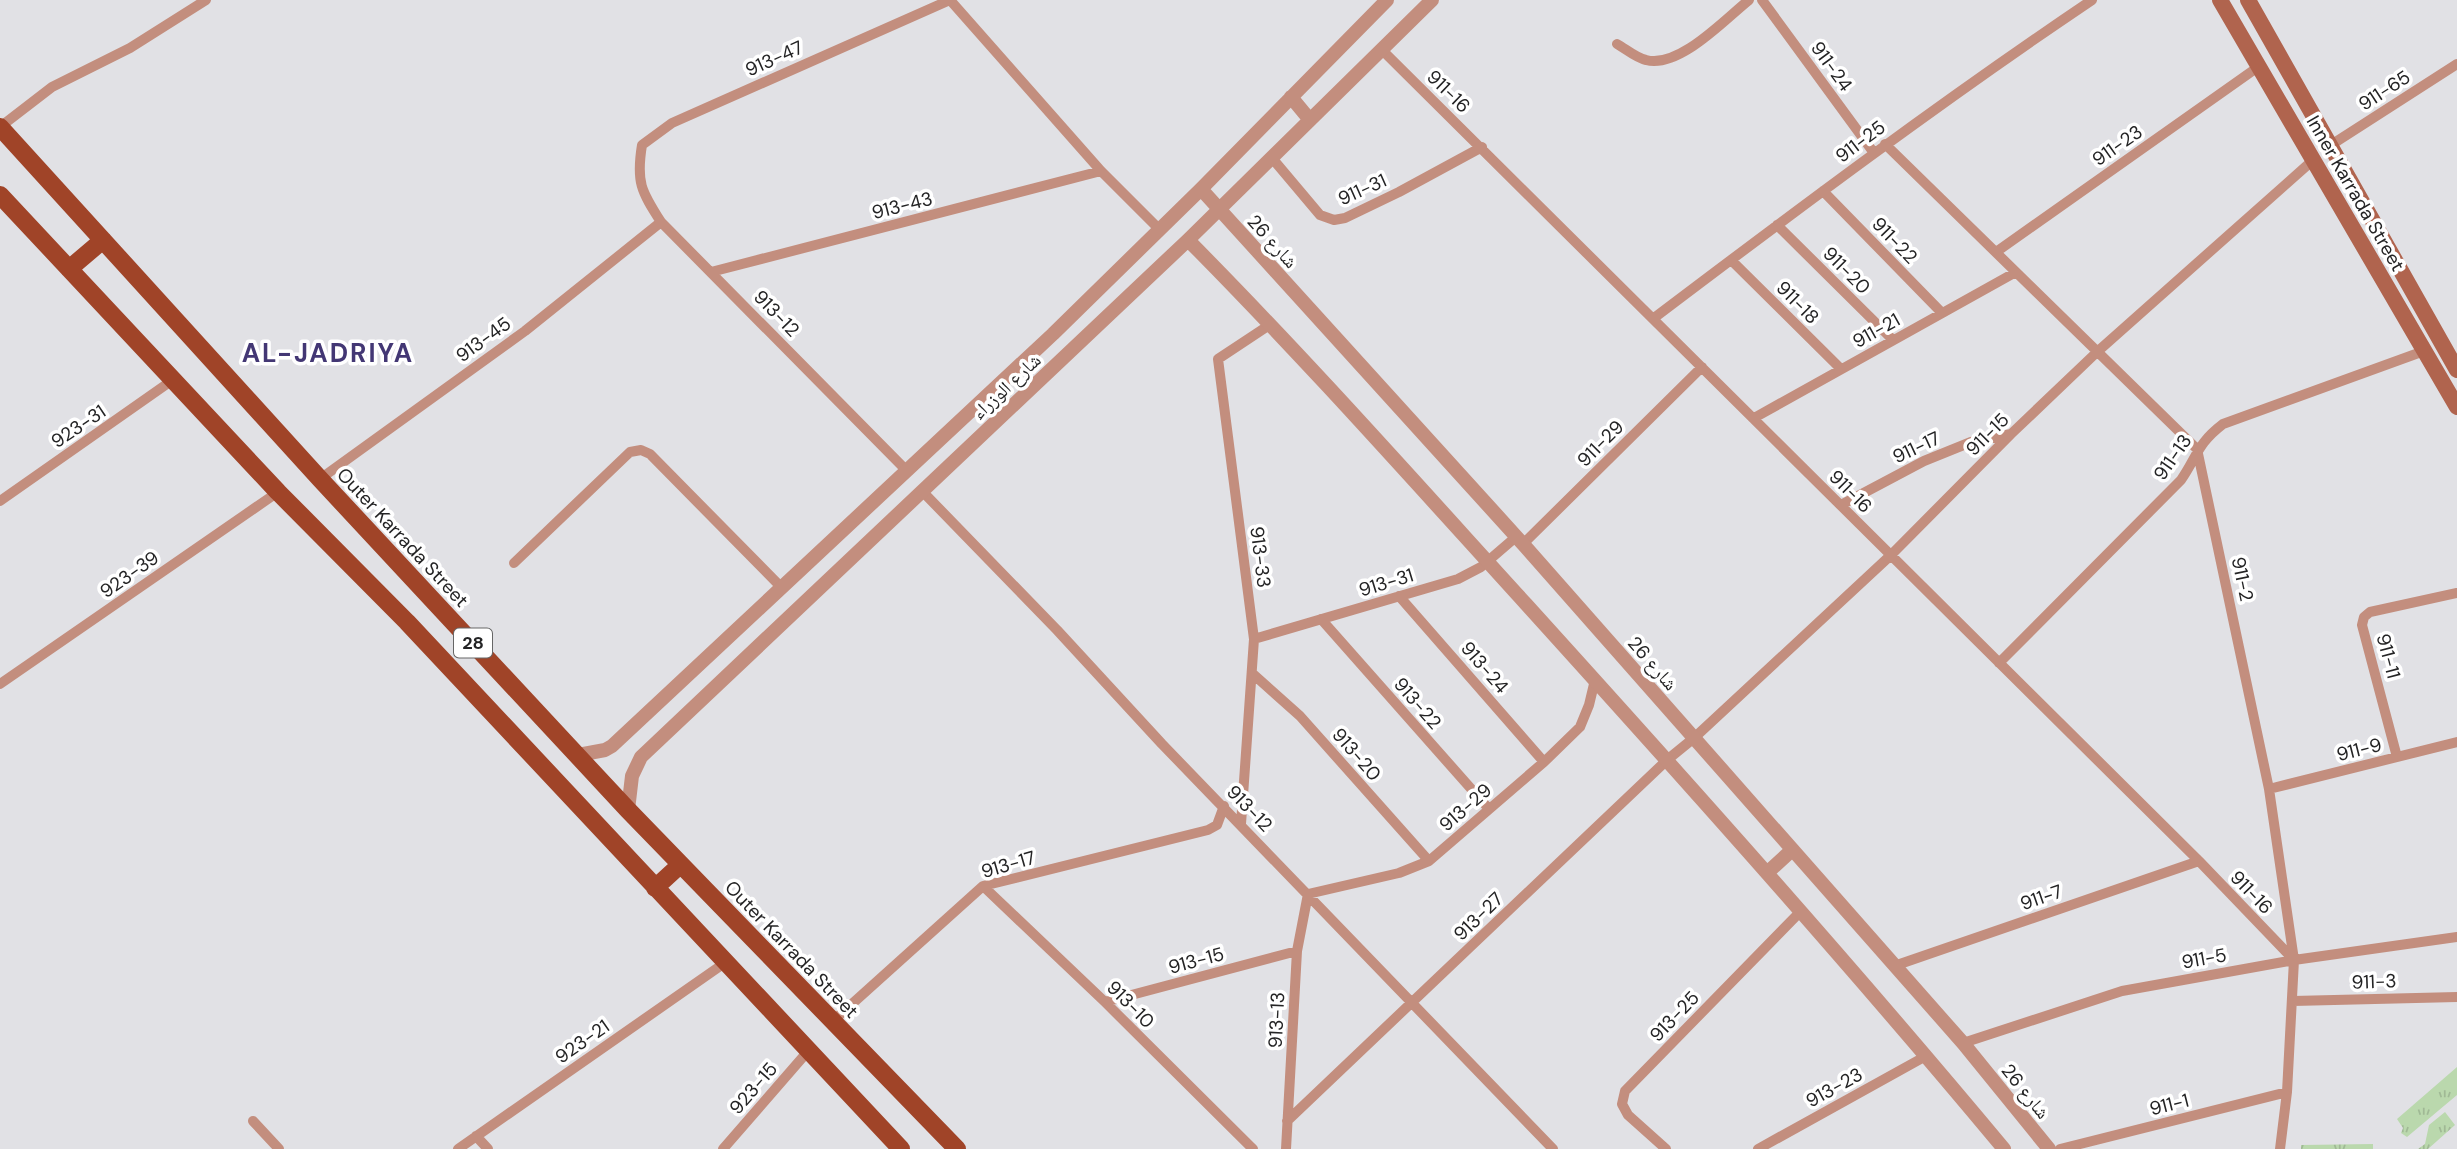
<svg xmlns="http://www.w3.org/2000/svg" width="2457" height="1149" font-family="'DM Sans','Noto Naskh Arabic',sans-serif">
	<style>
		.grass { fill: url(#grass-tufts) }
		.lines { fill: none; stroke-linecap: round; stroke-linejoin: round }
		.minor { stroke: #c38e7e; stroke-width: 10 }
		.tertiary { stroke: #c38e7e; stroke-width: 14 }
		.secondary { stroke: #b0644e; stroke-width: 16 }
		.primary { stroke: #a04428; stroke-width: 18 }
		.labels { text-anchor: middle; stroke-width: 7; stroke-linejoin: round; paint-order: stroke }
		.shield { fill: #fff; stroke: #666; stroke-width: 2 }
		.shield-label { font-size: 18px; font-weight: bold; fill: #242425 }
		.street-label { font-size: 19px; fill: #242425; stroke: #fff }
		.district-label { font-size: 26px; font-weight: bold; letter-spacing: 2px; fill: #433774; stroke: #fff }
	</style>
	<defs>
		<pattern id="grass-tufts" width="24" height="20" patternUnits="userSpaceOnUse" patternTransform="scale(1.75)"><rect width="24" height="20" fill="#bad8ad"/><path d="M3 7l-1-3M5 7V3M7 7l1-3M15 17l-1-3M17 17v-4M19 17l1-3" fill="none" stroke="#a0b995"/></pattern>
	</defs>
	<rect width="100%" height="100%" fill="#e1e1e5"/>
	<path class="grass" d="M 2457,1067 L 2457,1095 L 2407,1137 L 2401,1133 L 2403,1128 L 2397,1119 Z
		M 2445,1112 L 2455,1125 L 2428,1149 L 2418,1149 L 2425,1144 L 2429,1125 Z
		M 2373,1144 L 2373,1149 L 2301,1149 L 2301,1145 Z"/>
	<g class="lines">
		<path class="minor" d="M 950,0 L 1101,171 L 1159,229
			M 1762,0 L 1874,153
			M 1617,44 C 1626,49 1636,58 1646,60 C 1679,69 1725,19 1749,0
			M 1381,49 L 2199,861 L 2294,960
			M 0,127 L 52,87 L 130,48 L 206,0
			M 1885,144 L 2197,449 L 2269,789 L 2294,960 L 2287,1092 L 2280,1149
			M 2331,145 L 2457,64
			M 1272,158 L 1320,215 L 1334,220 L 1345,218 L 1399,192 L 1482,147
			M 1823,191 L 1942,313
			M 1777,225 L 1893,340
			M 1996,252 L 2258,67
			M 1731,260 L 1841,369
			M 711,272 L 1101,171
			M 1654,318 C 1798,209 1942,101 2092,0
			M 1754,418 L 2016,272
			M 906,470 L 661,222 C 641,191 636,182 642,145 L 672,123 L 950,0
			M 320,479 L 525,331 L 661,222
			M 922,491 L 1057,630 L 1162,744 L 1553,1149
			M 0,501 L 174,379
			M 1841,505 L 1924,461 L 1971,442 L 2011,434
			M 1523,544 L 1702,367
			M 514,563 L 630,452 L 641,450 L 650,454 L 782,588
			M 1399,596 L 1544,762
			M 1321,619 L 1489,809
			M 1254,639 L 1458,579 L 1481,567 L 1517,536
			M 1999,663 L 2181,480 C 2198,455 2197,444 2223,424 L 2424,351
			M 1253,674 L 1300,716 L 1429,861
			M 0,684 L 278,492
			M 2397,757 L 2362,625 L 2364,617 L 2370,612 L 2457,593
			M 2269,789 L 2457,742
			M 1241,824 L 1254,639 L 1218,359 L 1271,324
			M 983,886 L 1105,1002 L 1253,1149
			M 1894,966 L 2199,861
			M 2293,1001 L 2457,997
			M 1105,1002 L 1297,951
			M 833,1021 L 983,886 L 1208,830 L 1217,825 L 1224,806
			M 1963,1043 L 2122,991 L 2294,960 L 2457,937
			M 253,1121 L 279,1149
			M 1287,1121 L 1667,760 L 1694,738 L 1891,555 L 2011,434 L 2097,352 L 2312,161
			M 476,1136 L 488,1149
			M 458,1149 L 726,962
			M 723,1149 L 809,1050
			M 1286,1149 L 1297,951 L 1308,894 L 1399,873 L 1429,861 L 1544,762 L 1580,727 L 1589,705 L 1595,680
			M 1666,1149 L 1628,1115 L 1622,1104 L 1625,1091 L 1801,911
			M 1758,1149 L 1926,1056
			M 2060,1149 L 2287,1092"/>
		<path class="tertiary" d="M 1291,97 L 1310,120
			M 1201,189 L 1523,544 L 1963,1043 L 2049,1149
			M 1188,240 C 1305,358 1415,482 1526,604 C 1688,783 1849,963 2004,1149
			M 578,755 L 605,750 L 612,746 L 1053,334 L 1201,189 L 1387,0
			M 628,810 L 632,776 L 641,757 L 1188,240 L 1432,0
			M 1767,873 L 1792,850"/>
		<path class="secondary" d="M 2220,0 L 2457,407
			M 2248,0 L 2457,370"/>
		<path class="primary" d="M 0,127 L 320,479 L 628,810 L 957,1149
			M 0,195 L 278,492 L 407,622 L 901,1149
			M 69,269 L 103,240
			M 655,888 L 680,865"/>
	</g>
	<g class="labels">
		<rect class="shield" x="454" y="628.5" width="38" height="29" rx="5"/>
		<g class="shield-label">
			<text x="473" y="649">28</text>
		</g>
		<g class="street-label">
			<text transform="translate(774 58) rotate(-24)" y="7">913-47</text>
			<text transform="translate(1832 66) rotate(54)" y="7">911-24</text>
			<text transform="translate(2384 90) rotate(-33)" y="7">911-65</text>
			<text transform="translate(1449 91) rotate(44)" y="7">911-16</text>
			<text transform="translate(1860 141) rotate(-37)" y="7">911-25</text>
			<text transform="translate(2117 145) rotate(-35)" y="7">911-23</text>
			<text transform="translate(1362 189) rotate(-24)" y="7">911-31</text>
			<text transform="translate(2356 193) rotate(60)" y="7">Inner Karrada Street</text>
			<text transform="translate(902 205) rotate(-14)" y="7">913-43</text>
			<text transform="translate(1895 240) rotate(46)" y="7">911-22</text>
			<text transform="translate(1273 241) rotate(48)" y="7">شارع 26</text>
			<text transform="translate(1847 270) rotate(45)" y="7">911-20</text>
			<text transform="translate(1798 302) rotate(45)" y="7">911-18</text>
			<text transform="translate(777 313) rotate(46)" y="7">913-12</text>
			<text transform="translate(1876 330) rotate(-29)" y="7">911-21</text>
			<text transform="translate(483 339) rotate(-36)" y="7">913-45</text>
			<text transform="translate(1006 386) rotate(-43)" y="7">شارع الوزراء</text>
			<text transform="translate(78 426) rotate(-34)" y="7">923-31</text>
			<text transform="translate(1987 434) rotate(-45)" y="7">911-15</text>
			<text transform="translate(1600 443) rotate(-45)" y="7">911-29</text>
			<text transform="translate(1916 447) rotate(-25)" y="7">911-17</text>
			<text transform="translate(2172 457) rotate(-55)" y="7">911-13</text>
			<text transform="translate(1851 491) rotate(45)" y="7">911-16</text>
			<text transform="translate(403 537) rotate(47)" y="7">Outer Karrada Street</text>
			<text transform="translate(1261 557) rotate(83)" y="7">913-33</text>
			<text transform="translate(129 574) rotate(-35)" y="7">923-39</text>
			<text transform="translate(2243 579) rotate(78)" y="7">911-2</text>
			<text transform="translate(1386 582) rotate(-17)" y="7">913-31</text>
			<text transform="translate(2389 656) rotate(75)" y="7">911-11</text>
			<text transform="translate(1653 663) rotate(49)" y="7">شارع 26</text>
			<text transform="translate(1485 667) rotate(49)" y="7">913-24</text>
			<text transform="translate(1418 703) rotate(49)" y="7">913-22</text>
			<text transform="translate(2359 749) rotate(-14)" y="7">911-9</text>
			<text transform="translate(1357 754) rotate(49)" y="7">913-20</text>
			<text transform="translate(1465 807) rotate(-41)" y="7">913-29</text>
			<text transform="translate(1250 808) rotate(46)" y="7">913-12</text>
			<text transform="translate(1008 864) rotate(-16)" y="7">913-17</text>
			<text transform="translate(2252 892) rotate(46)" y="7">911-16</text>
			<text transform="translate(2041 897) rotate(-19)" y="7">911-7</text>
			<text transform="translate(1478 916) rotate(-44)" y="7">913-27</text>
			<text transform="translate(792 949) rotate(46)" y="7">Outer Karrada Street</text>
			<text transform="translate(2204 958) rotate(-10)" y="7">911-5</text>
			<text transform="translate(1196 960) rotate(-15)" y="7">913-15</text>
			<text transform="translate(2374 981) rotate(-2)" y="7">911-3</text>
			<text transform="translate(1131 1004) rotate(45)" y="7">913-10</text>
			<text transform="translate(1674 1016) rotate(-46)" y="7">913-25</text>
			<text transform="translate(1276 1020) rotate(-87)" y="7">913-13</text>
			<text transform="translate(582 1041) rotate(-35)" y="7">923-21</text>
			<text transform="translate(1834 1087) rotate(-29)" y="7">913-23</text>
			<text transform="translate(753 1088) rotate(-49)" y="7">923-15</text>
			<text transform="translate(2026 1091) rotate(51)" y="7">شارع 26</text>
			<text transform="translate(2169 1104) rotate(-14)" y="7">911-1</text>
		</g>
		<g class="district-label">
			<text x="328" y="362">AL-JADRIYA</text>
		</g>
	</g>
</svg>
